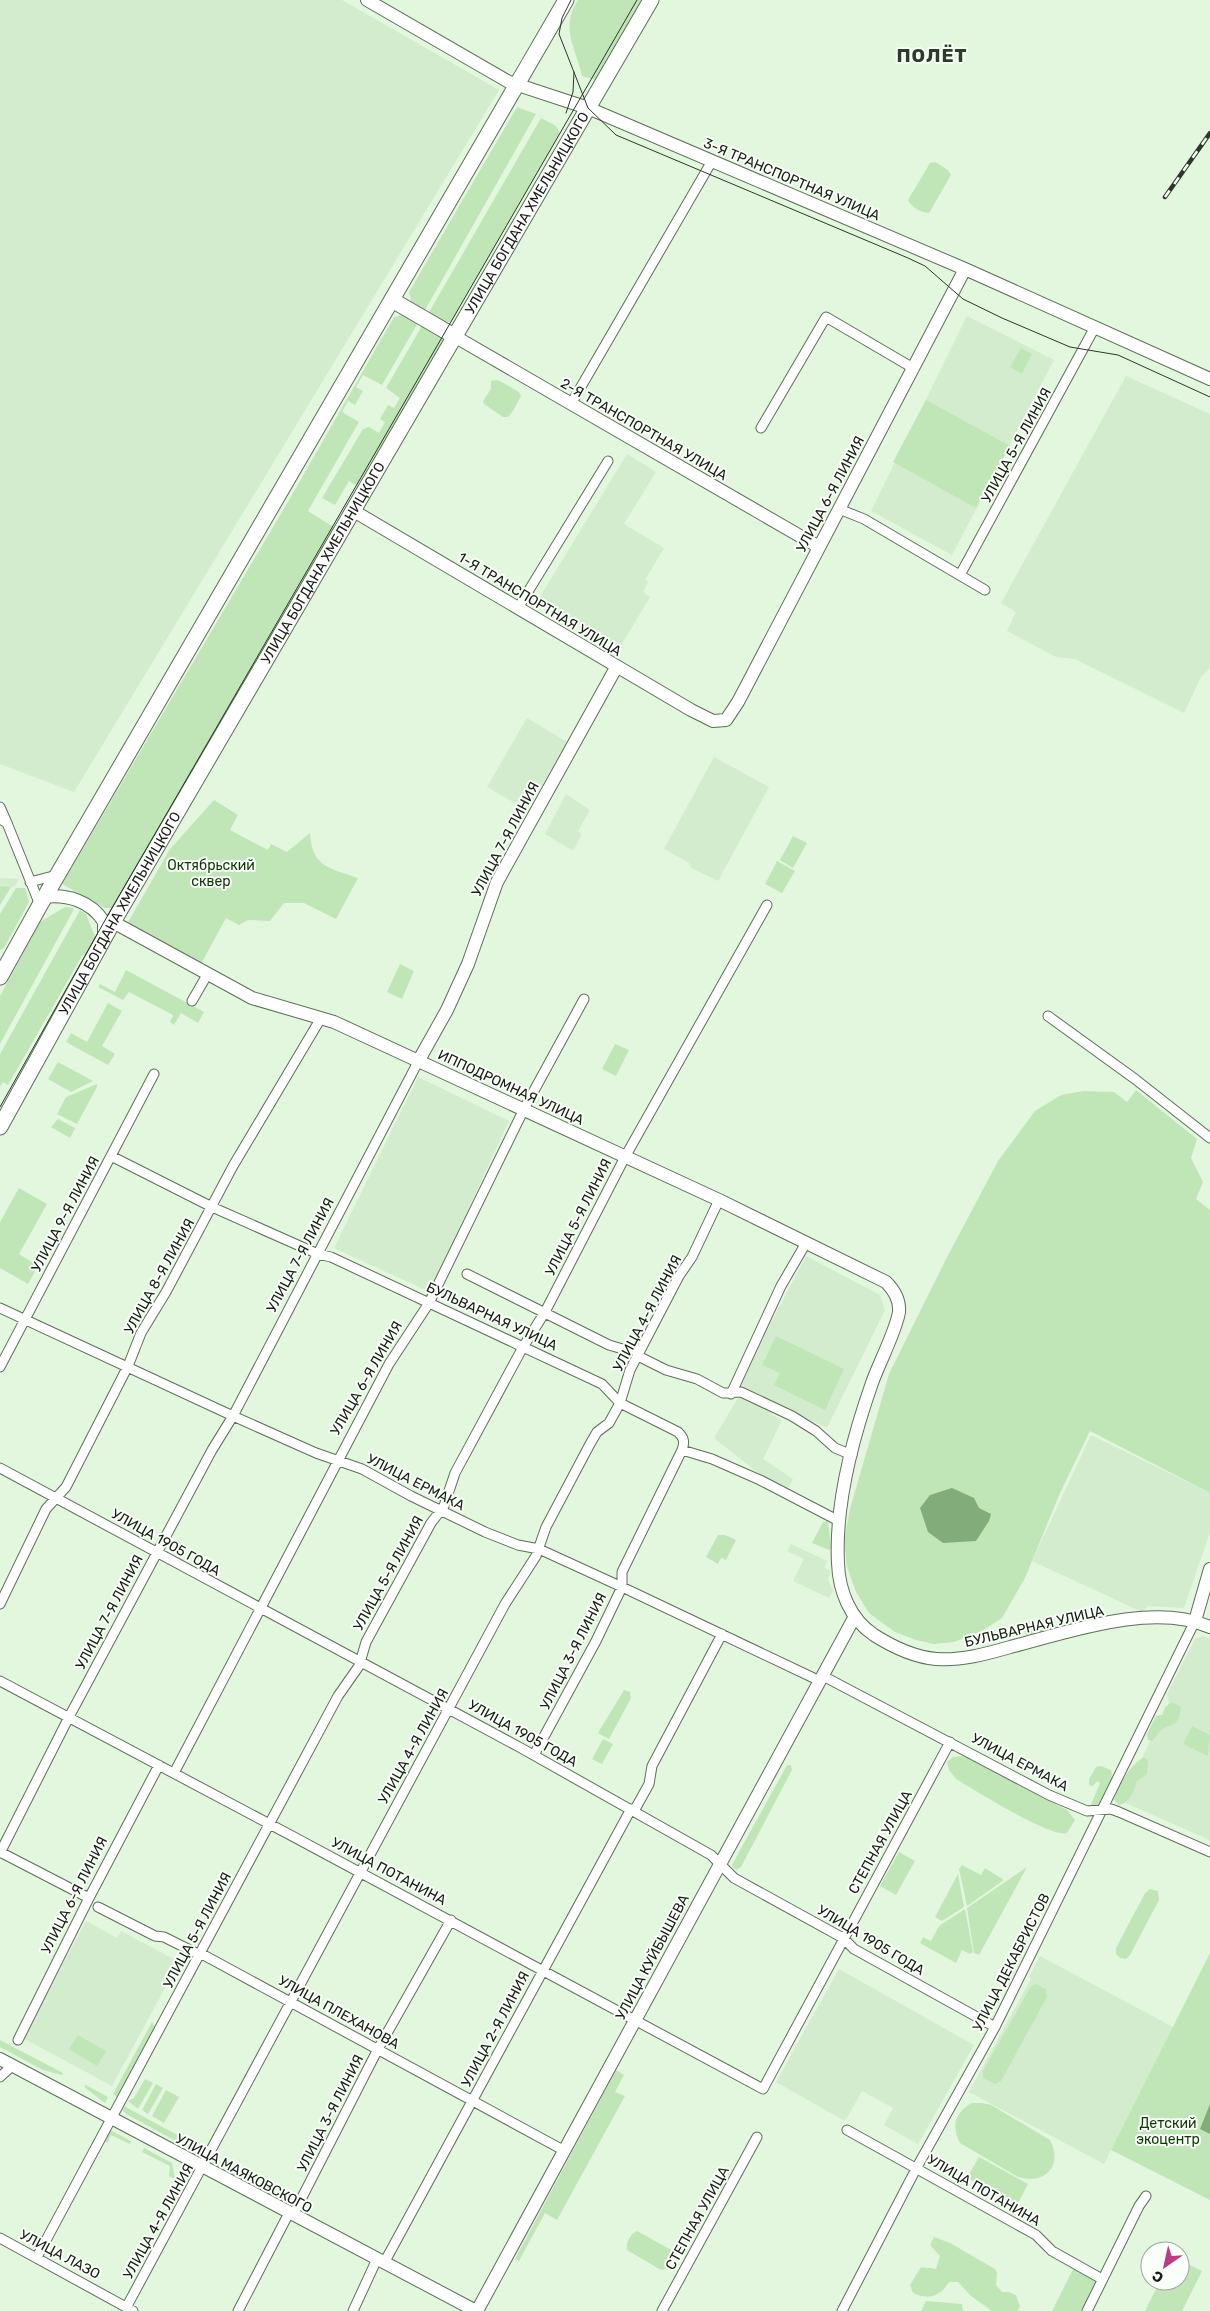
<svg xmlns="http://www.w3.org/2000/svg" width="1210" height="2311" font-family="Rubik,sans-serif">
	<style>
		.built { fill: #d3eccd }
		.green { fill: #c0e6b8 }
		.water { fill: #82ac79 }
		.lines { fill: none; stroke-linecap: round; stroke-linejoin: round }
		.street-casing { stroke: #5d6f59; stroke-width: 11 }
		.secondary-casing { stroke: #5d6f59; stroke-width: 14 }
		.primary-casing { stroke: #5d6f59; stroke-width: 17 }
		.street { stroke: #fff; stroke-width: 9 }
		.secondary { stroke: #fff; stroke-width: 12 }
		.primary { stroke: #fff; stroke-width: 15 }
		.tram { stroke: #2e362c; stroke-width: 1 }
		.rail-casing { stroke: #2e362c; stroke-width: 4.5 }
		.rail { stroke: #fafff9; stroke-width: 2.5; stroke-dasharray: 8; stroke-linecap: butt }
		.labels { text-anchor: middle; stroke-width: 4; stroke-linejoin: round; paint-order: stroke }
		.street-label { font-size: 14px; fill: #161d14; stroke: #fafff9 }
		.park-label { font-size: 14px; fill: #0e3803; stroke: #fafff9 }
		.district-label { font-size: 19px; font-weight: bold; letter-spacing: 1px; fill: #2b3c28; stroke: #fafff9 }
	</style>
	<rect width="100%" height="100%" fill="#e2f7de"/>
	<path class="built" d="M 0,0 L 342,0 L 499,90 L 74,792 L 0,764 Z
		M 967,316 L 1054,360 L 952,555 L 871,511 Z
		M 1126,376 L 1210,414 L 1210,668 L 1201,677 L 1184,713 L 1075,659 L 1056,657 L 1007,631 L 1016,612 L 1001,603 Z
		M 627,454 L 656,472 L 624,524 L 664,548 L 645,580 L 648,582 L 643,592 L 650,597 L 619,649 L 538,600 Z
		M 527,718 L 567,742 L 527,810 L 487,787 Z
		M 714,757 L 769,787 L 718,881 L 691,868 L 689,863 L 664,849 Z
		M 566,794 L 590,810 L 578,831 L 582,834 L 573,851 L 545,834 Z
		M 0,878 L 19,879 L 14,887 L 11,887 L 0,905 Z
		M 418,1077 L 509,1121 L 430,1292 L 334,1248 Z
		M 806,1256 L 880,1295 L 885,1310 L 827,1428 L 738,1386 Z
		M 741,1393 L 772,1409 L 770,1414 L 782,1420 L 763,1459 L 793,1479 L 787,1490 L 758,1473 L 714,1438 Z
		M 1091,1435 L 1210,1493 L 1210,1532 L 1184,1608 L 1148,1606 L 1142,1612 L 1032,1561 Z
		M 791,1544 L 827,1561 L 824,1568 L 831,1571 L 828,1579 L 833,1591 L 829,1598 L 793,1581 L 804,1559 L 787,1551 Z
		M 1203,1636 L 1210,1639 L 1210,1840 L 1121,1801 L 1169,1703 L 1167,1694 L 1195,1639 Z
		M 86,1921 L 117,1938 L 121,1931 L 179,1962 L 112,2086 L 23,2038 Z
		M 1040,1956 L 1173,2027 L 1104,2164 L 969,2092 L 1031,1979 L 1029,1977 Z
		M 839,1969 L 974,2045 L 918,2144 L 884,2125 L 893,2108 L 862,2091 L 845,2121 L 776,2082 Z"/>
	<path class="green" d="M 578,0 L 643,0 L 595,80 L 582,76 C 575,45 560,29 578,0 Z
		M 517,107 L 536,114 L 424,312 L 412,305 L 409,292 Z
		M 541,118 L 556,126 L 560,133 L 451,322 L 443,322 L 428,314 Z
		M 935,162 L 948,170 L 951,175 L 929,213 C 922,213 911,207 908,200 L 930,163 Z
		M 405,314 L 419,321 L 382,385 L 363,375 L 356,387 L 363,391 L 355,405 L 348,401 L 342,412 L 359,422 L 308,511 L 335,528 L 115,908 L 105,908 L 62,884 L 289,500 L 394,317 Z
		M 423,324 L 446,338 L 357,486 L 349,481 L 335,505 L 322,498 L 363,429 L 369,427 L 379,433 L 385,422 L 380,419 L 388,405 L 394,408 L 400,398 L 386,388 Z
		M 1021,348 L 1032,354 L 1022,374 L 1010,367 Z
		M 498,380 L 519,392 L 521,396 L 513,411 L 508,417 L 503,417 L 484,404 L 483,401 L 491,389 L 491,381 Z
		M 926,400 L 1010,446 L 976,508 L 893,462 Z
		M 214,800 L 238,815 L 230,830 L 268,850 L 271,844 L 287,852 L 310,833 C 312,867 329,868 358,878 L 336,919 L 304,903 L 284,903 L 270,921 L 248,920 L 239,925 L 226,918 L 201,964 L 127,924 L 170,849 Z
		M 793,836 L 807,843 L 793,868 L 780,860 Z
		M 777,861 L 795,871 L 782,893 L 765,884 Z
		M 0,886 L 11,887 L 0,905 Z
		M 16,888 L 25,888 L 29,902 L 4,948 L 0,950 L 0,914 Z
		M 65,907 L 73,908 L 73,911 L 0,1044 L 0,996 L 40,922 Z
		M 80,910 L 86,914 L 96,939 L 89,951 L 82,956 L 8,1085 L 3,1082 L 0,1087 L 0,1054 Z
		M 400,964 L 414,971 L 402,999 L 387,992 Z
		M 126,970 L 204,1012 L 198,1023 L 181,1013 L 174,1025 L 170,1022 L 173,1015 L 129,992 L 123,1000 L 98,987 L 100,984 L 115,992 Z
		M 108,1003 L 122,1011 L 102,1046 L 115,1054 L 108,1065 L 66,1042 L 71,1033 L 87,1042 Z
		M 615,1044 L 629,1050 L 616,1076 L 602,1069 Z
		M 58,1062 L 93,1081 L 71,1092 L 48,1079 Z
		M 97,1084 L 97,1087 L 77,1124 L 57,1114 L 66,1097 Z
		M 1136,1090 L 1197,1139 L 1191,1158 L 1203,1182 L 1196,1199 L 1210,1210 L 1210,1493 L 1090,1431 L 1060,1493 L 1025,1578 L 1002,1618 L 982,1631 L 954,1642 L 934,1644 L 916,1640 L 895,1632 L 869,1613 L 856,1592 L 847,1567 L 844,1540 L 850,1509 L 889,1374 L 945,1261 L 998,1161 L 1035,1111 L 1061,1095 L 1084,1091 L 1114,1092 L 1127,1102 Z
		M 58,1119 L 75,1128 L 70,1138 L 51,1127 Z
		M 19,1188 L 47,1204 L 19,1254 L 38,1266 L 28,1284 L 0,1268 L 0,1222 Z
		M 776,1336 L 844,1369 L 825,1410 L 774,1385 L 780,1373 L 762,1365 Z
		M 828,1521 L 831,1548 L 829,1550 L 812,1543 L 823,1522 Z
		M 718,1535 L 725,1535 L 736,1540 L 726,1560 L 721,1558 L 718,1564 L 706,1557 Z
		M 1026,1621 L 1028,1621 L 1053,1625 L 1050,1630 L 1027,1635 L 1022,1629 Z
		M 624,1690 L 630,1692 L 631,1698 L 609,1739 L 598,1733 Z
		M 1172,1702 L 1181,1707 C 1179,1730 1169,1722 1160,1731 C 1156,1735 1156,1738 1152,1741 L 1148,1740 L 1147,1734 L 1156,1716 L 1162,1715 L 1165,1707 Z
		M 1192,1726 L 1210,1735 L 1208,1756 L 1183,1744 Z
		M 603,1739 L 613,1744 L 602,1764 L 592,1759 Z
		M 964,1756 L 1067,1810 L 1075,1820 L 1067,1833 C 1052,1839 973,1789 956,1779 L 949,1770 L 947,1762 L 953,1757 Z
		M 1144,1757 L 1148,1761 L 1147,1774 L 1137,1781 C 1134,1790 1130,1803 1119,1805 L 1114,1800 C 1118,1783 1130,1766 1144,1757 Z
		M 787,1765 L 791,1765 L 792,1770 L 741,1867 L 736,1870 L 732,1866 L 733,1863 Z
		M 1101,1766 L 1111,1770 C 1115,1783 1105,1802 1094,1808 L 1090,1807 L 1100,1783 L 1097,1781 L 1093,1786 L 1089,1785 L 1089,1779 L 1096,1767 Z
		M 899,1852 L 915,1861 L 896,1895 L 880,1886 Z
		M 962,1865 L 981,1875 L 985,1868 L 1004,1880 L 967,1906 L 959,1869 Z
		M 1027,1867 L 979,1955 L 974,1953 L 967,1908 Z
		M 958,1874 L 964,1907 L 942,1921 L 935,1917 Z
		M 1150,1889 L 1158,1891 L 1159,1900 L 1130,1955 L 1126,1959 L 1120,1958 L 1116,1954 L 1116,1948 L 1145,1893 Z
		M 965,1909 L 973,1952 L 970,1954 L 962,1950 L 956,1963 L 920,1943 L 923,1937 L 931,1941 L 939,1926 Z
		M 1210,1953 L 1210,2200 L 1111,2150 Z
		M 1035,1984 L 1046,1989 L 1047,1997 L 1001,2081 L 995,2084 L 983,2078 L 983,2071 L 1030,1988 Z
		M 152,2022 L 155,2027 L 117,2097 L 113,2094 Z
		M 78,2035 L 106,2051 L 97,2066 L 69,2049 Z
		M 0,2040 L 63,2073 L 62,2075 L 43,2070 L 0,2047 Z
		M 616,2070 L 624,2075 L 615,2092 L 625,2096 L 557,2220 L 545,2213 L 519,2261 L 515,2259 Z
		M 145,2079 L 153,2083 L 138,2109 L 128,2101 L 134,2098 Z
		M 156,2084 L 163,2088 L 148,2114 L 142,2110 Z
		M 86,2085 L 108,2097 L 105,2103 L 84,2087 Z
		M 166,2090 L 179,2097 L 164,2123 L 152,2116 Z
		M 972,2103 L 982,2103 L 991,2105 L 1050,2140 C 1063,2165 1046,2185 1018,2177 L 960,2143 C 951,2126 955,2112 972,2103 Z
		M 124,2106 L 203,2149 L 198,2153 L 128,2115 L 123,2111 Z
		M 110,2130 L 131,2141 L 130,2144 L 111,2135 L 108,2142 L 105,2142 Z
		M 144,2148 L 172,2163 L 175,2179 L 169,2176 L 170,2166 L 142,2152 Z
		M 979,2157 L 1028,2184 L 1017,2205 L 967,2178 Z
		M 637,2231 L 673,2251 L 674,2256 L 666,2269 L 661,2270 L 627,2250 C 625,2244 631,2233 637,2231 Z
		M 934,2237 L 950,2243 L 995,2269 L 997,2273 L 996,2285 L 1002,2292 L 1009,2292 L 1016,2295 L 1020,2307 L 1017,2311 L 992,2311 L 971,2296 L 958,2282 L 949,2282 C 940,2297 928,2300 913,2293 L 910,2285 L 921,2267 L 936,2269 L 940,2256 L 930,2245 Z
		M 1180,2260 L 1202,2271 L 1182,2311 L 1145,2311 L 1160,2281 L 1180,2281 Z
		M 1075,2265 L 1101,2280 L 1085,2311 L 1052,2311 Z
		M 926,2301 L 962,2304 L 963,2311 L 921,2311 Z"/>
	<path class="water" d="M 952,1488 L 974,1498 L 979,1508 L 991,1514 L 989,1521 L 976,1541 L 943,1543 L 928,1532 L 920,1508 L 930,1495 Z
		M 1210,2104 L 1210,2134 L 1200,2129 Z"/>
	<g class="lines">
		<g class="street-casing">
			<path id="street" d="M 571,404 L 712,161
				M 761,428 L 826,317 L 913,368
				M 839,509 L 864,519 L 985,590
				M 960,575 L 1095,327
				M 518,608 L 608,461
				M 0,807 L 7,823
				M 0,819 L 7,823 L 40,905
				M 30,882 L 57,875
				M 192,1001 L 207,975
				M 1048,1016 L 1135,1079 L 1210,1138
				M 111,1156 L 212,1207 L 318,1254 L 331,1257 L 602,1384 L 620,1403 L 678,1432 C 684,1438 685,1442 682,1450 L 712,1459 L 760,1480 L 839,1521
				M 467,1274 L 609,1345 L 626,1350 L 641,1349
				M 0,1308 L 233,1416 L 316,1453 L 362,1469 L 411,1496 L 485,1532 L 518,1545 L 539,1549 L 622,1587 L 820,1681
				M 638,1356 L 666,1370 L 697,1379 L 723,1393 L 741,1392 L 792,1416 L 816,1431 L 835,1448 L 852,1455
				M 0,1367 L 154,1074
				M 731,1394 L 781,1286 L 806,1243
				M 0,1468 L 521,1748 L 711,1855 L 734,1878 L 843,1938 L 854,1949 L 995,2027
				M 0,1604 L 46,1509 L 66,1487 L 128,1366 L 141,1333 L 166,1292 L 233,1166 L 321,1018
				M 823,1676 L 1049,1795 L 1087,1811 L 1111,1809 L 1119,1812 L 1210,1852
				M 0,1681 C 255,1816 509,1951 763,2089 L 950,1742
				M 534,1755 L 596,1641 L 622,1587 L 622,1572 L 682,1450
				M 174,1773 L 389,1364 L 429,1303 L 524,1109 L 584,999
				M 634,1811 L 649,1784 L 652,1766 L 722,1634
				M 0,1852 L 89,1898
				M 0,1853 L 69,1717 L 212,1450 L 233,1416 L 419,1060
				M 98,1907 L 155,1936 L 164,1937 L 196,1953 L 200,1953 L 563,2150
				M 18,2040 L 89,1898 L 159,1765
				M 0,2077 L 12,2066
				M 847,2130 L 1036,2235 L 1052,2251 L 1102,2279
				M 293,2215 L 378,2049 L 451,1920
				M 0,2238 L 133,2311
				M 37,2257 L 338,1696 L 359,1666 L 366,1642 L 431,1523 L 444,1506 L 455,1473 L 523,1347 L 545,1312 L 625,1157 L 767,905
				M 384,2263 L 631,1809
				M 127,2306 L 505,1604 L 536,1556 L 546,1527 L 590,1444 L 597,1432 L 609,1423 L 620,1403 L 630,1370 L 679,1276 L 692,1257 L 719,1200
				M 238,2311 L 289,2213
				M 353,2311 L 377,2259
				M 662,2311 L 757,2137
				M 842,2311 L 917,2167 L 995,2027 L 1195,1621
				M 1087,2311 L 1139,2206 L 1146,2196"/>
		</g>
		<g class="secondary-casing">
			<path id="secondary" d="M 367,0 L 509,82 L 588,108 L 965,269 L 1210,379
				M 454,336 L 819,547
				M 352,510 L 691,710 L 713,721 L 726,720 L 738,702 L 965,269
				M 44,897 C 67,894 91,901 104,922 L 104,939
				M 113,922 L 252,998 L 334,1022 L 719,1200 L 886,1282 C 894,1290 900,1300 899,1312 C 896,1331 879,1363 872,1383 C 853,1437 835,1506 838,1563 C 839,1591 850,1619 874,1635 C 893,1647 913,1657 936,1659 C 963,1661 989,1653 1014,1646 C 1071,1631 1154,1602 1210,1627
				M 419,1060 L 447,1010 L 468,964 L 497,882 L 617,666
				M 1195,1621 L 1210,1569
				M 0,2059 L 476,2311
				M 477,2311 L 854,1618"/>
		</g>
		<g class="primary-casing">
			<g id="primary">
				<path d="M 392,300 L 454,336"/>
				<path d="M 0,977 L 40,905 L 566,0"/>
				<path id="s1" d="M 0,1127 L 113,922 L 651,0"/>
			</g>
		</g>
		<use href="#street" class="street"/>
		<use href="#secondary" class="secondary"/>
		<use href="#primary" class="primary"/>
		<path class="tram" d="M 571,0 L 562,18 L 559,34 L 588,108 L 616,135 L 908,258 L 925,266 L 963,299 L 1002,318 L 1070,347 L 1118,355 L 1210,397
			M 566,113 L 573,92 L 574,72
			M 0,1107 L 104,922 L 637,0"/>
		<g class="rail-casing">
			<path id="rail" d="M 1165,197 L 1210,133"/>
		</g>
		<use href="#rail" class="rail"/>
	</g>
	<g class="labels">
		<g class="street-label">
			<text transform="translate(792 179) rotate(23)" y="5">3-Я ТРАНСПОРТНАЯ УЛИЦА</text>
			<text dy="5" stroke="none"><textPath href="#s1" startOffset="1055">УЛИЦА БОГДАНА ХМЕЛЬНИЦКОГО</textPath></text>
			<text transform="translate(644 429) rotate(30)" y="5">2-Я ТРАНСПОРТНАЯ УЛИЦА</text>
			<text transform="translate(1016 445) rotate(-61)" y="5">УЛИЦА 5-Я ЛИНИЯ</text>
			<text transform="translate(830 494) rotate(-62)" y="5">УЛИЦА 6-Я ЛИНИЯ</text>
			<text dy="5" stroke="none"><textPath href="#s1" startOffset="650">УЛИЦА БОГДАНА ХМЕЛЬНИЦКОГО</textPath></text>
			<text transform="translate(540 604) rotate(31)" y="5">1-Я ТРАНСПОРТНАЯ УЛИЦА</text>
			<text transform="translate(505 839) rotate(-62)" y="5">УЛИЦА 7-Я ЛИНИЯ</text>
			<text dy="5" stroke="none"><textPath href="#s1" startOffset="245">УЛИЦА БОГДАНА ХМЕЛЬНИЦКОГО</textPath></text>
			<text transform="translate(511 1087) rotate(25)" y="5">ИППОДРОМНАЯ УЛИЦА</text>
			<text transform="translate(65 1214) rotate(-62)" y="5">УЛИЦА 9-Я ЛИНИЯ</text>
			<text transform="translate(578 1217) rotate(-63)" y="5">УЛИЦА 5-Я ЛИНИЯ</text>
			<text transform="translate(300 1255) rotate(-62)" y="5">УЛИЦА 7-Я ЛИНИЯ</text>
			<text transform="translate(159 1276) rotate(-61)" y="5">УЛИЦА 8-Я ЛИНИЯ</text>
			<text transform="translate(647 1313) rotate(-62)" y="5">УЛИЦА 4-Я ЛИНИЯ</text>
			<text transform="translate(492 1316) rotate(25)" y="5">БУЛЬВАРНАЯ УЛИЦА</text>
			<text transform="translate(366 1378) rotate(-60)" y="5">УЛИЦА 6-Я ЛИНИЯ</text>
			<text transform="translate(416 1482) rotate(27)" y="5">УЛИЦА ЕРМАКА</text>
			<text transform="translate(166 1542) rotate(29)" y="5">УЛИЦА 1905 ГОДА</text>
			<text transform="translate(388 1573) rotate(-61)" y="5">УЛИЦА 5-Я ЛИНИЯ</text>
			<text transform="translate(109 1612) rotate(-62)" y="5">УЛИЦА 7-Я ЛИНИЯ</text>
			<text transform="translate(1034 1626) rotate(-13)" y="5">БУЛЬВАРНАЯ УЛИЦА</text>
			<text transform="translate(573 1651) rotate(-63)" y="5">УЛИЦА 3-Я ЛИНИЯ</text>
			<text transform="translate(523 1733) rotate(29)" y="5">УЛИЦА 1905 ГОДА</text>
			<text transform="translate(413 1746) rotate(-61)" y="5">УЛИЦА 4-Я ЛИНИЯ</text>
			<text transform="translate(1020 1762) rotate(28)" y="5">УЛИЦА ЕРМАКА</text>
			<text transform="translate(880 1842) rotate(-61)" y="5">СТЕПНАЯ УЛИЦА</text>
			<text transform="translate(389 1871) rotate(28)" y="5">УЛИЦА ПОТАНИНА</text>
			<text transform="translate(74 1895) rotate(-63)" y="5">УЛИЦА 6-Я ЛИНИЯ</text>
			<text transform="translate(197 1930) rotate(-62)" y="5">УЛИЦА 5-Я ЛИНИЯ</text>
			<text transform="translate(871 1940) rotate(31)" y="5">УЛИЦА 1905 ГОДА</text>
			<text transform="translate(652 1957) rotate(-62)" y="5">УЛИЦА КУЙБЫШЕВА</text>
			<text transform="translate(1011 1962) rotate(-63)" y="5">УЛИЦА ДЕКАБРИСТОВ</text>
			<text transform="translate(339 2012) rotate(29)" y="5">УЛИЦА ПЛЕХАНОВА</text>
			<text transform="translate(495 2029) rotate(-62)" y="5">УЛИЦА 2-Я ЛИНИЯ</text>
			<text transform="translate(330 2113) rotate(-63)" y="5">УЛИЦА 3-Я ЛИНИЯ</text>
			<text transform="translate(244 2173) rotate(28)" y="5">УЛИЦА МАЯКОВСКОГО</text>
			<text transform="translate(984 2190) rotate(30)" y="5">УЛИЦА ПОТАНИНА</text>
			<text transform="translate(697 2218) rotate(-61)" y="5">СТЕПНАЯ УЛИЦА</text>
			<text transform="translate(158 2221) rotate(-61)" y="5">УЛИЦА 4-Я ЛИНИЯ</text>
			<text transform="translate(60 2254) rotate(28)" y="5">УЛИЦА ЛАЗО</text>
		</g>
		<g class="park-label">
			<text x="211" y="870">Октябрьский<tspan x="211" dy="16">сквер</tspan></text>
			<text x="1168" y="2128">Детский<tspan x="1168" dy="16">экоцентр</tspan></text>
		</g>
		<g class="district-label">
			<text x="932" y="62">ПОЛЁТ</text>
		</g>
	</g>
	<g transform="translate(1165 2266) rotate(214)"><circle r="24" fill="#fafff9" stroke="#9fa59d"/>
	<path d="M0-4L9 19L0 12L-9 19Z" fill="#bd3b84"/>
	<text y="-8" font-size="14" font-weight="bold" text-anchor="middle" fill="#161d14">С</text>
	</g>
</svg>
